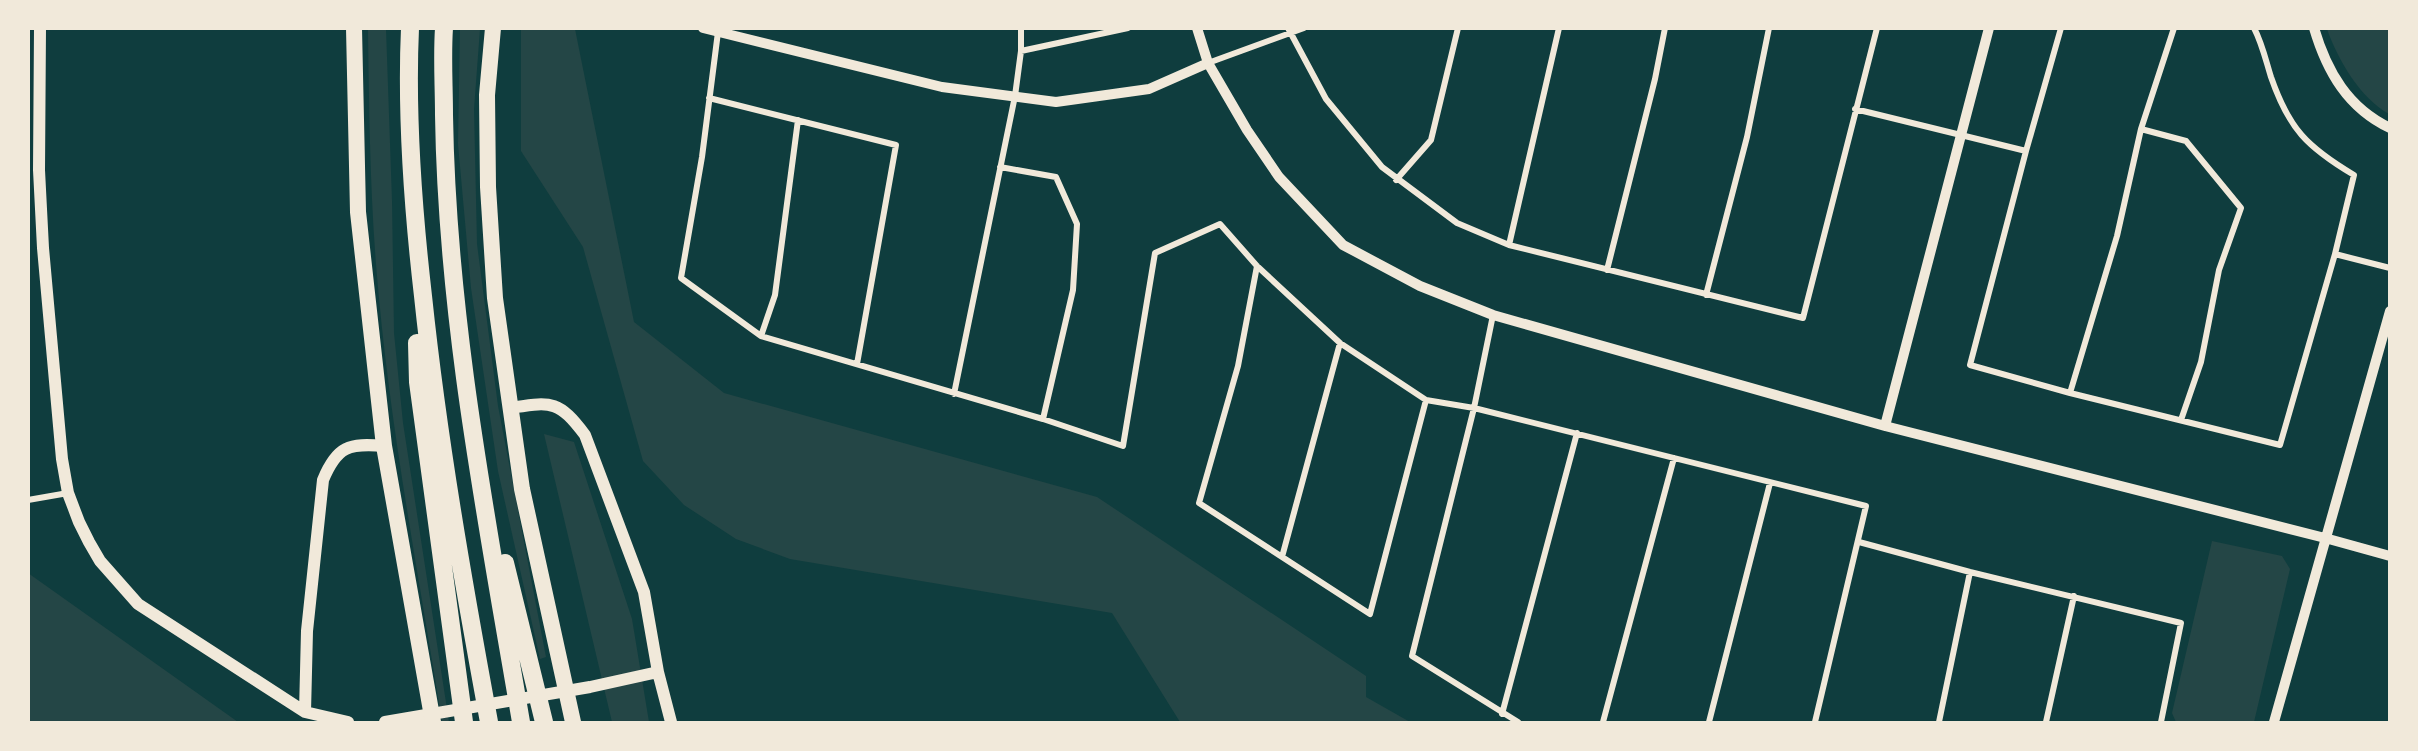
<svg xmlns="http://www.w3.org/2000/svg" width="2418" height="751" font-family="Rubik,sans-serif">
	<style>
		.green { fill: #244646 }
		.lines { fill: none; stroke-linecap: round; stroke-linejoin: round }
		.minor { stroke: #f1e9da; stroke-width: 6 }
		.tertiary { stroke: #f1e9da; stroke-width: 10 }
		.secondary { stroke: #f1e9da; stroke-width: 12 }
		.trunk { stroke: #f1e9da; stroke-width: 16 }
		.motorway { stroke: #f1e9da; stroke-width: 18 }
	</style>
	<rect width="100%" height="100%" fill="#0f3d3e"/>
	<path class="green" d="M 368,29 L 386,29 L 392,201 L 394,333 L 403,423 L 449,722 L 442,722 C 418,570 388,418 376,264 C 370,186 369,107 368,29 Z
		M 460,29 L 480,29 L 474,109 L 477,244 L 498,406 L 546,657 L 540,659 L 498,471 L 471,288 L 458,144 Z
		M 521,29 L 575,29 L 634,322 L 724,393 L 1097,497 L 1366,676 L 1366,697 L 1410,722 L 1180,722 L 1112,613 L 790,559 L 736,539 L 684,505 L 643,461 L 583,247 L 521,151 Z
		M 2327,29 L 2389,29 L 2389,114 C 2360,98 2338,60 2327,29 Z
		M 544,434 L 574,442 L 632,619 L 649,722 L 612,722 Z
		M 2212,541 L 2282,556 L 2290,569 L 2254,722 L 2176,722 L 2172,713 Z
		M 28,573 L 238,722 L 29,722 Z"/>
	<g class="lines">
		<path class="minor" d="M 1288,28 L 1326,99 L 1382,167 L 1457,223 L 1509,245 L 1803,318 L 1877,28
			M 2254,28 C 2262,43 2266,61 2271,77 C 2289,129 2307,147 2354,175 L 2335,254
			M 718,32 L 702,157 L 681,278 L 761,336 L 1043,419 L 1123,446 L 1155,253 L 1220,224 L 1257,266 L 1340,343 L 1426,400 L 1474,408 L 1866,506 L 1815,722
			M 1021,51 L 1128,28
			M 1208,63 L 1304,28
			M 709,98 L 896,145 L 857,364
			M 1855,109 L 2026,151 L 1970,365 L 2070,393 L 2280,445 L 2335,254 L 2390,268
			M 2141,129 L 2186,141 L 2241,208 L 2219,270 L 2201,362 L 2181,420
			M 2026,151 L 2061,28
			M 1000,167 L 1056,177 L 1077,224 L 1073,290 L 1043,419
			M 1396,180 L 1431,140 L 1458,28
			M 1509,245 L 1559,28
			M 1257,266 L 1238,366 L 1199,503 L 1370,614 L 1426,400
			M 1607,270 L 1655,79 L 1665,28
			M 1706,295 L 1747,137 L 1769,28
			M 1493,315 L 1474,408 L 1412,656 L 1518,722
			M 761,336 L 775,295 L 798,120
			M 2070,393 L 2117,236 L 2141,129 L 2174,28
			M 954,394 L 1015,96 L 1021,51 L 1021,28
			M 28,500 L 68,493
			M 1859,542 L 1970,572 L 2181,623 L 2161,722
			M 1282,557 L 1340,343
			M 1502,714 L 1577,433
			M 1603,722 L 1674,458
			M 1709,722 L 1770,483
			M 1939,722 L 1970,572
			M 2046,722 L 2074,596"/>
		<path class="tertiary" d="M 703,28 L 942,87 L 1056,102 L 1149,89 L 1208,63
			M 1197,28 L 1208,63 L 1247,130 L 1279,177 L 1343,245 L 1420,286 L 1493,315 L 1885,426 L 2325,538 L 2390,556
			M 2314,28 C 2327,72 2348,108 2390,128
			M 1885,426 L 1989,28
			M 2274,722 L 2390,311"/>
		<path class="secondary" d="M 40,28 L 39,170 L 43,248 L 62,459 L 68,493 L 79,522 L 89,542 L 100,561 L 138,604 L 305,712 L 348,722
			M 509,408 C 551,402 558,399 585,435 L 644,592 L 658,672 L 671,722
			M 305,712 L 307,631 L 323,480 C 337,446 349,443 384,446
			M 385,722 L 590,687 L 658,672"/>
		<path class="trunk" d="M 354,28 L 358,212 L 384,446 L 433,722
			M 493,28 L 487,95 L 488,187 L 495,298 L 522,489 L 573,722"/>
		<path class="motorway" d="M 410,28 C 406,116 413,209 423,296 C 438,439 463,581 489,722
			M 444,28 C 442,57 444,86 444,115 C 447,320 487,521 521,722
			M 417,343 L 418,382 L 464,722
			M 505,563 L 544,722"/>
	</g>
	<rect width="2418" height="751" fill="none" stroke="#f1e9da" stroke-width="60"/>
</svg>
